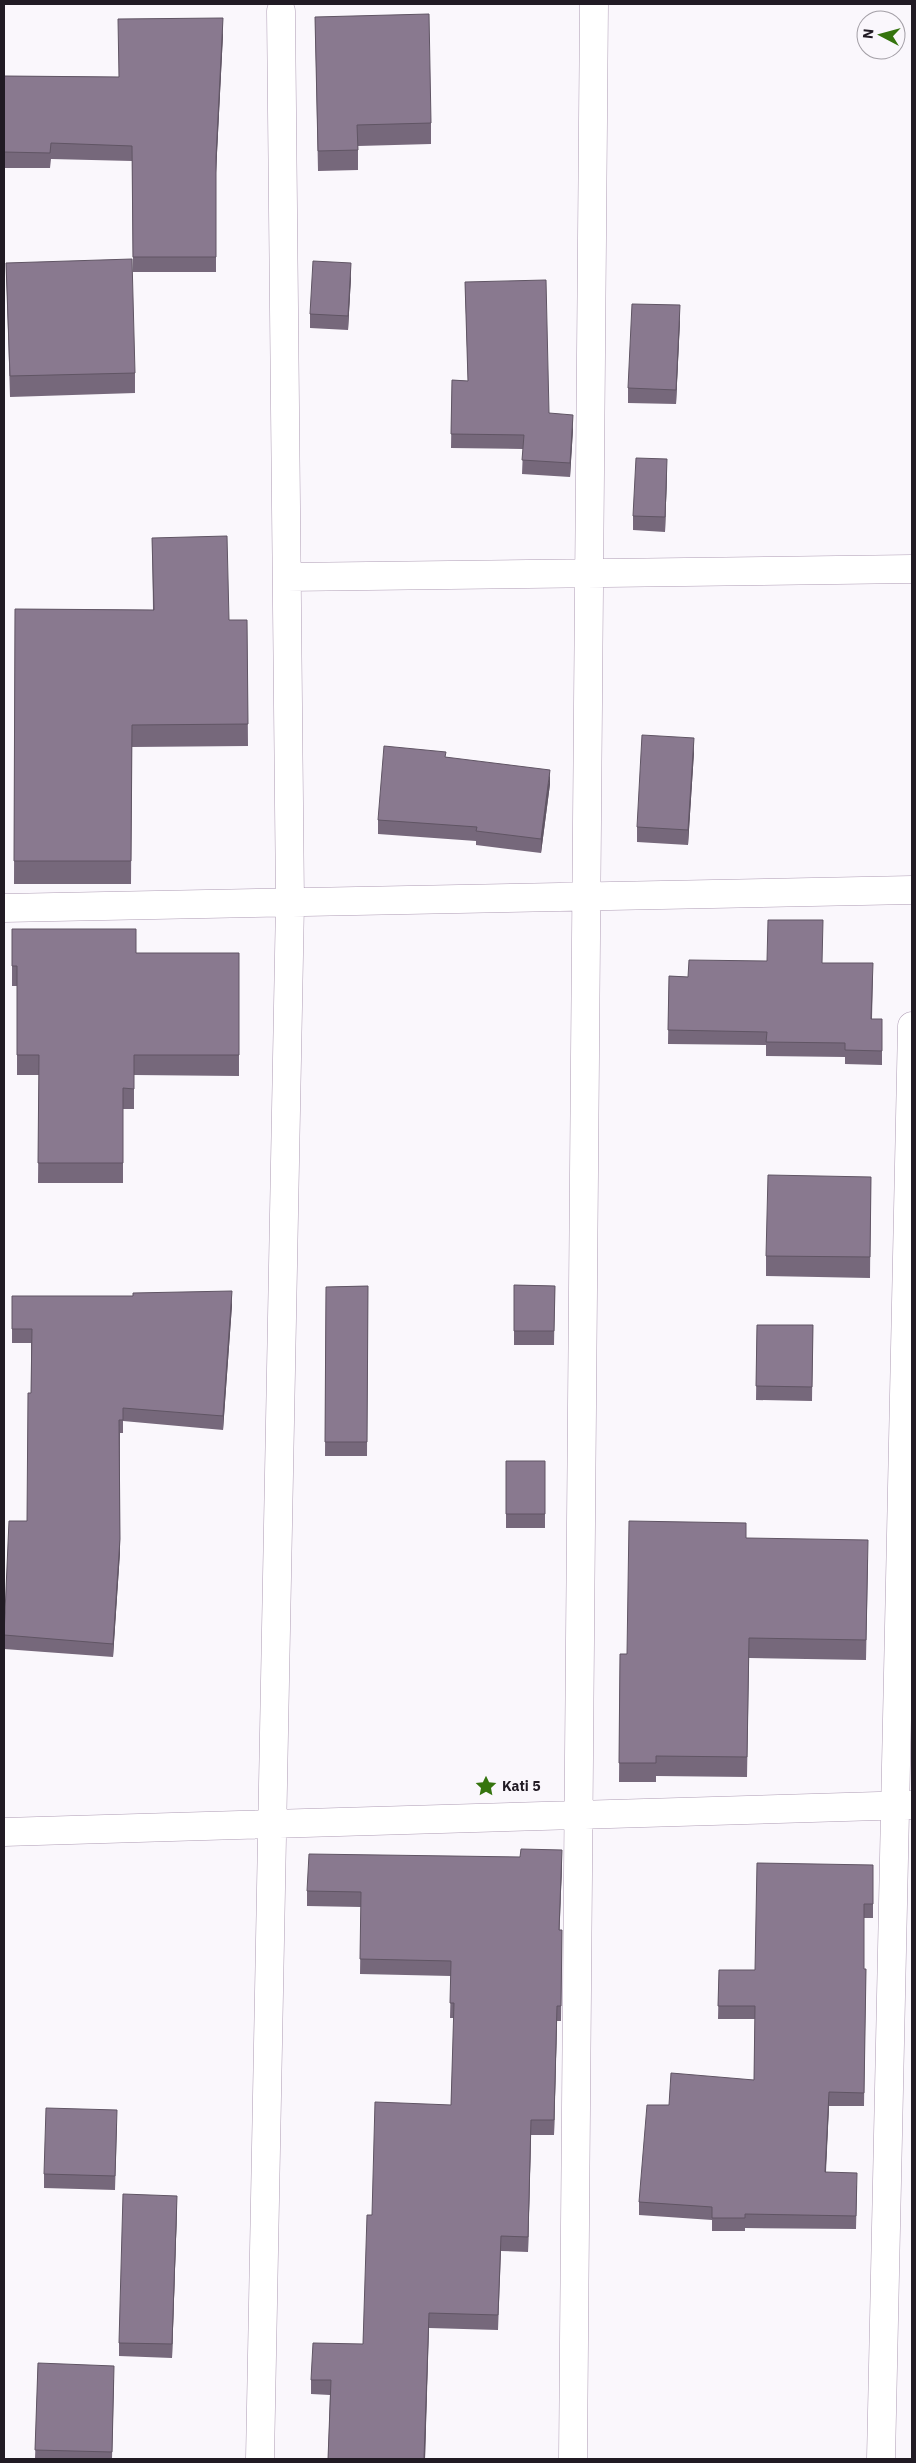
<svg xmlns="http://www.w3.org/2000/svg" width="916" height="2463" font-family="'IBM Plex Sans',sans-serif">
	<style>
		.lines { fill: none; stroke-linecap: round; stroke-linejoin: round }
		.minor-casing { stroke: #af9db5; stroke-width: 29 }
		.minor { stroke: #fff; stroke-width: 28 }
		.wall { fill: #76687b }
		.shaded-wall { fill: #605564 }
		.building { fill: #89798f; stroke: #605564 }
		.labels { text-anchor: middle; stroke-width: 5; stroke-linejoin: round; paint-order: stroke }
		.poi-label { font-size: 14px; font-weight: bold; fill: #211b24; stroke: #faf7fc; text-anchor: start }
	</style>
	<rect width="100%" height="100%" fill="#faf7fc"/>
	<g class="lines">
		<g class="minor-casing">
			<path id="minor" d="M 287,577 L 912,569
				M 4,908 L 912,890
				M 4,1832 L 912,1805
				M 260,2459 L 290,903 L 281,11
				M 573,2459 L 594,4
				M 881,2459 L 912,1026"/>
		</g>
		<use href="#minor" class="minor"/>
	</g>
	<path class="wall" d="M 315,17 L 431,123 L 431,144 L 358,146 L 358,170 L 318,171 Z
		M 223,34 L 216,172 L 216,272 L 133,272 L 132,161 L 51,159 L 50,168 L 4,168 L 4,76 L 119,77 Z
		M 6,263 L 135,373 L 135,393 L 10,397 Z
		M 351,277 L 348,330 L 310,328 L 310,314 Z
		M 465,282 L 549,413 L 573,429 L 570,477 L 522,474 L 523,449 L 451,448 L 452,380 L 468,381 Z
		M 680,320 L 676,404 L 628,403 L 628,388 Z
		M 667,474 L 665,532 L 633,530 L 633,516 Z
		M 152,538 L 229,620 L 247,620 L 248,746 L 132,747 L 131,884 L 14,884 L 15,609 L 153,610 Z
		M 694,752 L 688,845 L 637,842 L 637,827 Z
		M 446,757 L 550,784 L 541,853 L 476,845 L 476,841 L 378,834 L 378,820 Z
		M 12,929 L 136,953 L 239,953 L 239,1076 L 134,1075 L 134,1109 L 123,1109 L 123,1183 L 38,1183 L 39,1075 L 17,1075 L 17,986 L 12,986 Z
		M 822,963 L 873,977 L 872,1019 L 882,1019 L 882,1065 L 845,1064 L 845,1057 L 766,1056 L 766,1045 L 668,1044 L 669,976 L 688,977 Z
		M 871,1177 L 870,1278 L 766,1276 L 766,1256 Z
		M 514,1285 L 555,1286 L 554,1345 L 514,1345 Z
		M 368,1286 L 367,1456 L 325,1456 L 326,1287 Z
		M 12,1296 L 232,1305 L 223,1430 L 123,1421 L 123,1433 L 120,1433 L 120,1552 L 113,1657 L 4,1649 L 4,1628 L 27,1521 L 31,1393 L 31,1343 L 12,1343 Z
		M 757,1325 L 813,1325 L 812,1401 L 756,1400 Z
		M 506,1461 L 545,1461 L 545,1528 L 506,1528 Z
		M 746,1538 L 868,1560 L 866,1660 L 749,1658 L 747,1777 L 656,1776 L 656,1782 L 619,1782 L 620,1654 L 627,1654 Z
		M 562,1865 L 559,1930 L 562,1930 L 561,2021 L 557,2021 L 554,2135 L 531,2135 L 528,2252 L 501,2251 L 498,2330 L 429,2328 L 425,2459 L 328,2459 L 330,2395 L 311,2394 L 311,2380 L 363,2344 L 372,2215 L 451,2105 L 454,2018 L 450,2018 L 451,1976 L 360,1974 L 361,1907 L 307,1906 L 307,1891 Z
		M 873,1865 L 873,1918 L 864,1918 L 864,1969 L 866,1969 L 864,2106 L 829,2106 L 826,2172 L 857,2186 L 856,2229 L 745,2228 L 745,2231 L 712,2231 L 712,2220 L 639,2215 L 639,2202 L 669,2105 L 754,2080 L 755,2019 L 718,2019 L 719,1970 L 755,1970 Z
		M 117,2124 L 115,2190 L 44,2188 L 44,2174 Z
		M 177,2209 L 172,2358 L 119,2356 L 119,2343 Z
		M 38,2363 L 114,2380 L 112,2459 L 35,2459 Z"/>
	<path class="shaded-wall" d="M 223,18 L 223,34 L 216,173 L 216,157 Z
		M 351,263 L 351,277 L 348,330 L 348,316 Z
		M 680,305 L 680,320 L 676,404 L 676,390 Z
		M 573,415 L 573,429 L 570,477 L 570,463 Z
		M 667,459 L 667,474 L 665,532 L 665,517 Z
		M 694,738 L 694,752 L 688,845 L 688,830 Z
		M 550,770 L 550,784 L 541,853 L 541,839 Z
		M 232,1291 L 232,1305 L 223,1430 L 223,1416 Z
		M 120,1539 L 120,1552 L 113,1657 L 113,1644 Z
		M 562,1850 L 562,1865 L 559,1945 L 559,1930 Z
		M 557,2006 L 557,2021 L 554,2135 L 554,2120 Z
		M 829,2092 L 829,2106 L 825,2185 L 825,2172 Z
		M 531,2120 L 531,2135 L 528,2252 L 528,2237 Z
		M 177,2196 L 177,2209 L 172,2358 L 172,2344 Z
		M 429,2313 L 425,2459 L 424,2459 Z"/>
	<path class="building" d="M 429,14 L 431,123 L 357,125 L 358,150 L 318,151 L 315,17 Z
		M 223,18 L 216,157 L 216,257 L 133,257 L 132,146 L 51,143 L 50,153 L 4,152 L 4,76 L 119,77 L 118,19 Z
		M 132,259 L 135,373 L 10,376 L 6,263 Z
		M 313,261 L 351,263 L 348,316 L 310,314 Z
		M 546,280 L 549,413 L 573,415 L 570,463 L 522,460 L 524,435 L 451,434 L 452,380 L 468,381 L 465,282 Z
		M 632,304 L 680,305 L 676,390 L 628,388 Z
		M 636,458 L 667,459 L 665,517 L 633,516 Z
		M 227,536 L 229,620 L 247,620 L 248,724 L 132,725 L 131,861 L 14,861 L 15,609 L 154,610 L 152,538 Z
		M 642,735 L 694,738 L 688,830 L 637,827 Z
		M 384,746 L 446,752 L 445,757 L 550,770 L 541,839 L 476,831 L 477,827 L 378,820 Z
		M 768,920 L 823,920 L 822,963 L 873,963 L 871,1019 L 882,1019 L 882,1051 L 845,1050 L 845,1043 L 766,1042 L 767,1032 L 668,1030 L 669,976 L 688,977 L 689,960 L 767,961 Z
		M 12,929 L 136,929 L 136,953 L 239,953 L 239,1055 L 134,1055 L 134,1089 L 123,1088 L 123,1163 L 38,1163 L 39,1055 L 17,1055 L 17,966 L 12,966 Z
		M 768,1175 L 871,1177 L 870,1257 L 766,1256 Z
		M 514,1285 L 555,1286 L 554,1331 L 514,1331 Z
		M 368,1286 L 367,1442 L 325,1442 L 326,1287 Z
		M 232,1291 L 223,1416 L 123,1408 L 123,1420 L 119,1420 L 120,1539 L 113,1644 L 4,1635 L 9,1521 L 27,1521 L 28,1393 L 31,1393 L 32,1329 L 12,1329 L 12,1296 L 133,1296 L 133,1293 Z
		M 757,1325 L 813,1325 L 812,1387 L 756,1386 Z
		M 506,1461 L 545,1461 L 545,1514 L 506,1514 Z
		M 629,1521 L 746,1523 L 746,1538 L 868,1540 L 866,1640 L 749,1638 L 747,1757 L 656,1756 L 656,1763 L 619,1763 L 620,1654 L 627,1654 Z
		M 521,1849 L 562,1850 L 559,1930 L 562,1930 L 561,2006 L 557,2006 L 554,2120 L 531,2120 L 528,2237 L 501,2236 L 498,2315 L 429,2313 L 424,2459 L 328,2459 L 331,2380 L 311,2380 L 313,2343 L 363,2344 L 367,2215 L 372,2215 L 375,2102 L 451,2105 L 454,2003 L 450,2003 L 451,1961 L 360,1959 L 361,1892 L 307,1891 L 309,1854 L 520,1857 Z
		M 757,1863 L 873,1865 L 873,1904 L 864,1904 L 864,1969 L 866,1969 L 864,2093 L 829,2092 L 825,2172 L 857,2173 L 856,2216 L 745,2214 L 745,2218 L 712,2218 L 712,2207 L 639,2202 L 647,2105 L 669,2105 L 671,2073 L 754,2080 L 755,2006 L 718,2006 L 719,1970 L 755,1970 Z
		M 46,2108 L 117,2110 L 115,2176 L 44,2174 Z
		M 123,2194 L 177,2196 L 172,2344 L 119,2343 Z
		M 38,2363 L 114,2366 L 112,2452 L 35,2450 Z"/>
	<defs>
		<g id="sight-bare" transform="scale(1.725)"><path d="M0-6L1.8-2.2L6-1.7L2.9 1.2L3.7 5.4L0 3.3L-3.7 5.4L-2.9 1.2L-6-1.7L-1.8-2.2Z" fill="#35740e" stroke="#faf7fc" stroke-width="2.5" paint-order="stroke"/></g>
	</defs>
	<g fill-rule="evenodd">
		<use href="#sight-bare" x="486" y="1786"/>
	</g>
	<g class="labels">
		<g class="poi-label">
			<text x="502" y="1791">Kati 5</text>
		</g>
	</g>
	<rect width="916" height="2463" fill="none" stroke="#211b24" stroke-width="10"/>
	<g transform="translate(881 35) rotate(276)"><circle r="24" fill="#faf7fc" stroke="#a39fa6"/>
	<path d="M0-4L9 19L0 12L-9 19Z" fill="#35740e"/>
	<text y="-8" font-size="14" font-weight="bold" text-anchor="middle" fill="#211b24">N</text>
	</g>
</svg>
